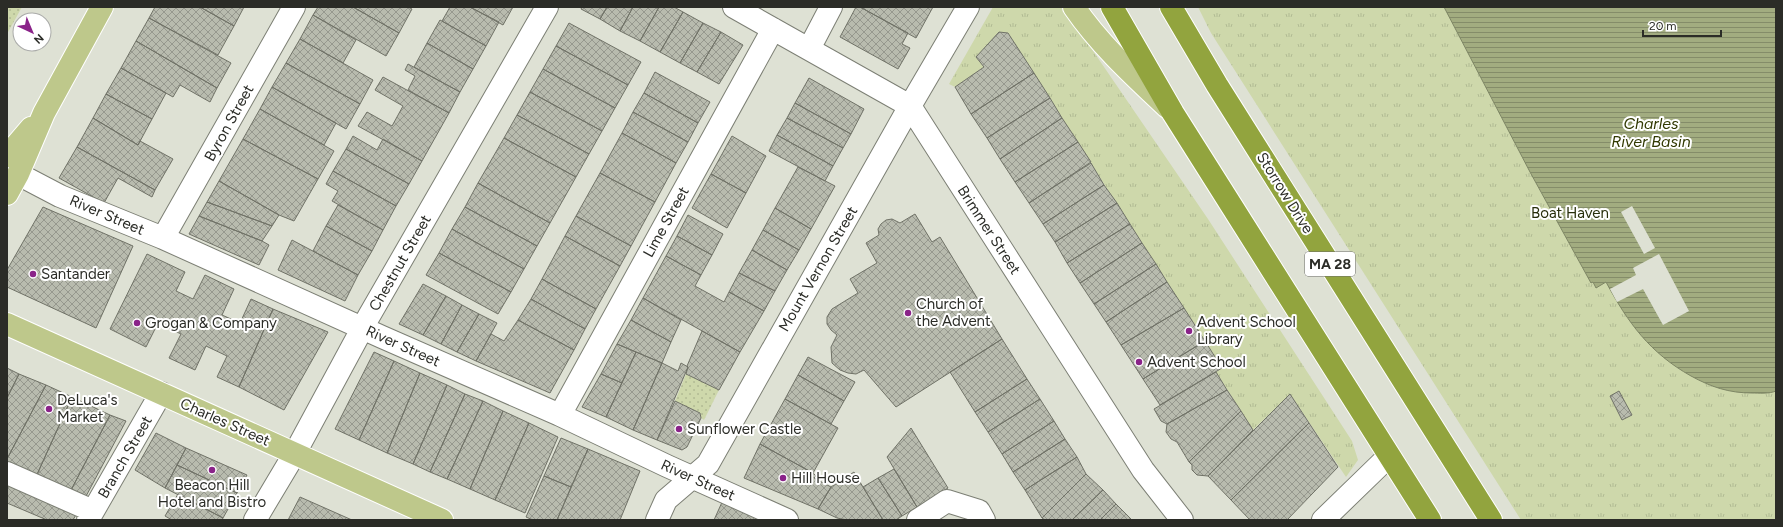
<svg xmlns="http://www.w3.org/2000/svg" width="1783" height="527" font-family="Figtree,sans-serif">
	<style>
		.grass { fill: url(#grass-tufts) }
		.garden { fill: url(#garden-dots) }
		.water { fill: url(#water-rules); stroke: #7e8665 }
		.pier { fill: #dee1d4 }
		.building { fill: url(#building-cross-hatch); stroke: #707267 }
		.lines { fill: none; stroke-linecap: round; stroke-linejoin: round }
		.minor-casing { stroke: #7c7f74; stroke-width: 24 }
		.major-casing { stroke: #fff; stroke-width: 24 }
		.highway-casing { stroke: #fff; stroke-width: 24 }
		.minor { stroke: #fff; stroke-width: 22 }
		.major { stroke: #bec88b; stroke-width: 22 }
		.highway { stroke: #92a43e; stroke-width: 22 }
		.poi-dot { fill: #8a2389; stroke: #fff; stroke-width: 1.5 }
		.labels { text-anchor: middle; stroke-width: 4; stroke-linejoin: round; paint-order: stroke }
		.shield { fill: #fff; stroke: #6b6b68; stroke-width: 1 }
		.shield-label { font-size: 14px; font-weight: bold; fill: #2b2c27 }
		.street-label { font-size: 15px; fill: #2b2c27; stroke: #fff }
		.park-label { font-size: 15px; fill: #272e0a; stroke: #fff }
		.poi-label { font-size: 15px; fill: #2b2c27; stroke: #fff; text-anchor: start }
		.water-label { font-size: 16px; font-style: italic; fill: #313902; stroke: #fff }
	</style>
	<defs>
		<pattern id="grass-tufts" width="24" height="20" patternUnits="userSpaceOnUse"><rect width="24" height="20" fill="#ced8ab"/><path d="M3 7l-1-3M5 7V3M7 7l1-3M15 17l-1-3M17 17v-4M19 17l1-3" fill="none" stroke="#b1ba93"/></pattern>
		<pattern id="garden-dots" width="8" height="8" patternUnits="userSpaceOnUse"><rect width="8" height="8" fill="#ced8ab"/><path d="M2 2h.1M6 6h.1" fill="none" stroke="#b1ba93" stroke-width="1.8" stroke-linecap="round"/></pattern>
		<pattern id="water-rules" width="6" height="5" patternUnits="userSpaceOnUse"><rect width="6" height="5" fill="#a2ac80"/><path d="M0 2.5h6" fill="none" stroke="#848c69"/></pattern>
		<pattern id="building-cross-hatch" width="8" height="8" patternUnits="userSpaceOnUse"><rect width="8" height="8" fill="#b8bbae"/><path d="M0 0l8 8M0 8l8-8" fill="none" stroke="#96988e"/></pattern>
	</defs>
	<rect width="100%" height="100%" fill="#dee1d4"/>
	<path class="grass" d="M 993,7 L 1063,7 L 1208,219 L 1352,441 L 1358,460 L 1346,477 L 1290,394 L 1253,430 L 1216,372 L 1222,368 L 1008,34 L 999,32 L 976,57 L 984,67 L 955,87 L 949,84 Z
		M 1198,7 L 1776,7 L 1776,520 L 1521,520 L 1211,33 Z"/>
	<path class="garden" d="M 7,7 L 22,7 L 7,34 Z
		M 686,374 L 719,390 L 704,420 L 701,418 L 700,413 L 675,401 Z"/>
	<path class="water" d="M 1444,7 L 1776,7 L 1776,391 C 1769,394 1759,393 1752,393 C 1729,393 1711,387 1691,376 C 1650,353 1628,323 1606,282 L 1596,288 L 1593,282 L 1591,283 L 1530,172 Z"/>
	<path class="pier" d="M 1632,206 L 1655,248 L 1644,254 L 1621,212 Z
		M 1659,254 L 1689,311 L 1663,325 L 1643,289 L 1617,302 L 1610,289 L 1636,275 L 1633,268 Z"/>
	<path class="building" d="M 155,7 L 200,7 L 234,26 L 218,55 L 149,18 Z
		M 200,7 L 244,7 L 234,26 Z
		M 318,7 L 353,7 L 399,33 L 386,56 L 313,15 Z
		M 353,7 L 408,7 L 412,9 L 399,33 Z
		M 450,7 L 470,7 L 499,22 L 486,46 L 442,21 Z
		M 470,7 L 513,7 L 503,25 Z
		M 582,7 L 607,7 L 600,19 L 581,9 Z
		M 607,7 L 633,7 L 620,31 L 600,19 Z
		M 633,7 L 659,7 L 640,41 L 620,31 Z
		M 659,7 L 674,7 L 683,12 L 660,52 L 640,41 Z
		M 856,7 L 860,7 L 908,33 L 902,44 L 910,48 L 898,69 L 840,37 Z
		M 860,7 L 933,7 L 916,38 Z
		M 683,12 L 703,23 L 680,63 L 660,52 Z
		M 313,15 L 356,40 L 343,63 L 300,39 Z
		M 149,18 L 231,63 L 217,88 L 136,41 Z
		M 440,20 L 486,46 L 473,69 L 427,43 Z
		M 569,23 L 641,62 L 628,85 L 556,46 Z
		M 703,23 L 721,32 L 697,72 L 680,63 Z
		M 721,32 L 743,45 L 719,84 L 697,72 Z
		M 999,32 L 1008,33 L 1034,73 L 971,114 L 955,87 L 984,67 L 976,57 Z
		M 300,39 L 373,80 L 360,104 L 286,63 Z
		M 136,41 L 217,88 L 210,102 L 180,85 L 173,97 L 121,68 Z
		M 427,43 L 473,69 L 460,92 L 414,67 Z
		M 556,46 L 628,85 L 615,108 L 543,69 Z
		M 286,63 L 360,104 L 346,129 L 272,87 Z
		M 408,64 L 460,92 L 449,113 L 408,90 L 415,76 L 405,70 Z
		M 121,68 L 166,93 L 152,119 L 106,94 Z
		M 543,69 L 615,108 L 602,131 L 530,92 Z
		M 655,72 L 710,102 L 698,123 L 644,93 Z
		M 1034,73 L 1050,98 L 987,138 L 971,114 Z
		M 383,77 L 449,113 L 422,161 L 358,126 L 367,112 L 392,126 L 403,106 L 375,90 Z
		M 809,78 L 864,109 L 851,134 L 795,103 Z
		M 272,87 L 336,123 L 324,145 L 260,109 Z
		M 530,92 L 602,131 L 589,154 L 517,115 Z
		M 644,93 L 698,123 L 688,142 L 633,112 Z
		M 106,94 L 152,119 L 138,145 L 93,118 Z
		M 1050,98 L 1062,118 L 1000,159 L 987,138 Z
		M 795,103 L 851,134 L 843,148 L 787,118 Z
		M 260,109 L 334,151 L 318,179 L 243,139 Z
		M 633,112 L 688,142 L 676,163 L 622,133 Z
		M 517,115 L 589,154 L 576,177 L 504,138 Z
		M 93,118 L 138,145 L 140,141 L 173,159 L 155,190 L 77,147 Z
		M 787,118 L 843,148 L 833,166 L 777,135 Z
		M 1062,118 L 1078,142 L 1015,182 L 1000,159 Z
		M 622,133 L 676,163 L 655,202 L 600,173 Z
		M 777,135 L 833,166 L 825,181 L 769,151 Z
		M 353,136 L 377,150 L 383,139 L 422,161 L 409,184 L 346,149 Z
		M 732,136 L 766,156 L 746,193 L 711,174 Z
		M 504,138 L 576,177 L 550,223 L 478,183 Z
		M 243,139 L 318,179 L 294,221 L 279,215 L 219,181 Z
		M 1078,142 L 1091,162 L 1029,203 L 1015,182 Z
		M 77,147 L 155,190 L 152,197 L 118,178 L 104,203 L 59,178 Z
		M 346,149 L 409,184 L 396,206 L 333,171 Z
		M 1091,163 L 1104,185 L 1043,224 L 1029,203 Z
		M 798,167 L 835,186 L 811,229 L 775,208 Z
		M 333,171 L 396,206 L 383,230 L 332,201 L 338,191 L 326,184 Z
		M 600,173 L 655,202 L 631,246 L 576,216 Z
		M 711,174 L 746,193 L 727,228 L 692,208 Z
		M 219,181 L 279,215 L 272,226 L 207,202 Z
		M 478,183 L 550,223 L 537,246 L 465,207 Z
		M 1104,185 L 1117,203 L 1055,242 L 1043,224 Z
		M 207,202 L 272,226 L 262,241 L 199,216 Z
		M 1117,203 L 1130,224 L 1067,263 L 1055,242 Z
		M 338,205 L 383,230 L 372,251 L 326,226 Z
		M 43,207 L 133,246 L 96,328 L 7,287 L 7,270 Z
		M 465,207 L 537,246 L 524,269 L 452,229 Z
		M 775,208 L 811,229 L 799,250 L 763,230 Z
		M 915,214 L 932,242 L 940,237 L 1002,339 L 896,407 L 864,370 L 856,374 L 848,373 L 840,370 L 832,363 L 831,347 L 837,335 L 831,330 L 827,324 L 827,317 L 832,309 L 858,293 L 850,279 L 877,263 L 866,243 L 879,235 L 878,229 L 881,224 L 886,220 L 892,219 L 900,223 Z
		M 688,215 L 723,234 L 712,255 L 677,236 Z
		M 199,216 L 262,241 L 269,245 L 259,265 L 189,234 Z
		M 576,216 L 631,246 L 620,266 L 565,236 Z
		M 1130,224 L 1142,243 L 1080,283 L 1067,263 Z
		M 326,226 L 372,251 L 358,275 L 313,251 Z
		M 452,229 L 524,269 L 511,292 L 439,253 Z
		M 763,230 L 799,250 L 787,270 L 752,250 Z
		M 565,236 L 620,266 L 596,309 L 542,279 Z
		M 677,236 L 712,255 L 701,275 L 666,256 Z
		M 292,240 L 358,275 L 345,301 L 278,270 Z
		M 1142,243 L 1156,264 L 1094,304 L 1080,283 Z
		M 752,250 L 787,270 L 775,291 L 739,273 Z
		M 439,253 L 511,292 L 498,314 L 426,275 Z
		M 147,254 L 185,272 L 176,291 L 193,299 L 205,275 L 234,289 L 222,315 L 240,323 L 251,299 L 273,309 L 239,387 L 217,377 L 227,356 L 206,346 L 195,370 L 169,358 L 181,334 L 158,323 L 146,347 L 110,329 Z
		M 666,256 L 701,275 L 695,286 L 724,302 L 729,292 L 764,311 L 740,352 L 643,298 Z
		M 1156,264 L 1167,282 L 1106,322 L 1094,304 Z
		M 739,273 L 775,291 L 764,311 L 729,292 Z
		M 542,279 L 596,309 L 585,329 L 531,299 Z
		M 1167,282 L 1184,308 L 1121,345 L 1106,322 Z
		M 423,284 L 446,296 L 423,335 L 399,324 Z
		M 446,296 L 462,305 L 441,344 L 423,335 Z
		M 643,298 L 681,320 L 671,342 L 631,320 Z
		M 531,299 L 585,329 L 574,350 L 518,320 Z
		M 462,305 L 479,314 L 457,352 L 441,344 Z
		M 1184,308 L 1205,341 L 1143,379 L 1121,345 Z
		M 273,309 L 328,332 L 284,410 L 239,387 Z
		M 479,314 L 497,323 L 476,361 L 457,352 Z
		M 518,320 L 574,350 L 550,393 L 476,361 L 491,334 L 504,341 Z
		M 631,320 L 671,342 L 662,363 L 617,344 Z
		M 702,331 L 740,352 L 719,390 L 686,374 L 688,367 L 687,366 Z
		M 1002,339 L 1027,379 L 975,412 L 950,372 Z
		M 1205,341 L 1222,368 L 1160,405 L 1143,379 Z
		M 617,344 L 636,352 L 622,383 L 601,374 Z
		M 374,352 L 394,361 L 359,440 L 335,429 Z
		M 636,352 L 662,363 L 633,430 L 606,417 Z
		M 808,357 L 855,382 L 844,401 L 798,375 Z
		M 394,361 L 420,373 L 387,453 L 359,440 Z
		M 662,363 L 678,371 L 681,363 L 688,367 L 657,440 L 633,430 Z
		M 7,368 L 19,374 L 7,398 Z
		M 1216,372 L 1227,390 L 1167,424 L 1161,421 L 1154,409 Z
		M 420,373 L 447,385 L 413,464 L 387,453 Z
		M 19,374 L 46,385 L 7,459 L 7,398 Z
		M 601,374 L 622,383 L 606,417 L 582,407 Z
		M 798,375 L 844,401 L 831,424 L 785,399 Z
		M 1027,379 L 1040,399 L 988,432 L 975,412 Z
		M 46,385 L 72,397 L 35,479 L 7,466 L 7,459 Z
		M 447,385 L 465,394 L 430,472 L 413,464 Z
		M 1227,390 L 1241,411 L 1189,462 L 1177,442 L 1171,439 L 1166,432 L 1167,424 Z
		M 1619,391 L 1632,415 L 1622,420 L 1610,396 Z
		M 465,394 L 483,401 L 447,479 L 430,472 Z
		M 1290,394 L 1309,423 L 1231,500 L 1208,476 Z
		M 72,397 L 110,415 L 69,494 L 35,479 Z
		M 785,399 L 838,428 L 813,473 L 760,444 Z
		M 1040,399 L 1054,421 L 1002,454 L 988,432 Z
		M 483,401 L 503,411 L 470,489 L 447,479 Z
		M 675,401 L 700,413 L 701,418 L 687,447 L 682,450 L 657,440 Z
		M 503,411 L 529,423 L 495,500 L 470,489 Z
		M 1241,411 L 1253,430 L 1208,476 L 1197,475 L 1192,470 L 1192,465 L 1189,462 Z
		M 110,415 L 126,421 L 84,500 L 69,494 Z
		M 1054,421 L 1065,439 L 1013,472 L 1002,454 Z
		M 529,423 L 558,437 L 525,513 L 495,500 Z
		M 1309,423 L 1338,467 L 1287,520 L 1250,520 L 1231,500 Z
		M 911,428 L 948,488 L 917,507 L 887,457 Z
		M 156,433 L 186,448 L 165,488 L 135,470 Z
		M 561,438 L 588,449 L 571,487 L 544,476 Z
		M 1065,439 L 1077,457 L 1025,490 L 1013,472 Z
		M 760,444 L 813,473 L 816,476 L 814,478 L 831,487 L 818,509 L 744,478 Z
		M 186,448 L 247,475 L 237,493 L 177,465 Z
		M 588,449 L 640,471 L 620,520 L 557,520 Z
		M 1077,457 L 1086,474 L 1042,518 L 1025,490 Z
		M 177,465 L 237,493 L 223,518 L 165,488 Z
		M 894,469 L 917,507 L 902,516 L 878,478 Z
		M 854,472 L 863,487 L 883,520 L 847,520 L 837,518 L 818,509 L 831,487 Z
		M 1086,474 L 1103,490 L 1072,520 L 1045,520 L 1042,518 Z
		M 544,476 L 571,487 L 557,520 L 533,520 L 526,517 Z
		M 878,478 L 902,516 L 896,520 L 883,520 L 863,487 Z
		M 7,479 L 78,511 L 73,520 L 47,520 L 7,503 Z
		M 1103,490 L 1116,504 L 1100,520 L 1072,520 Z
		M 178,494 L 223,518 L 222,520 L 172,520 L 165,516 Z
		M 300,497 L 352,520 L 288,520 Z
		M 723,500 L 768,520 L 714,520 Z
		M 1116,504 L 1132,520 L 1100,520 Z"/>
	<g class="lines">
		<g class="minor-casing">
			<path id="minor" d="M 734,7 L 910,106 L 1143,470 L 1182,520
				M 809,49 L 831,7
				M 18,174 L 60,196 L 163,238 L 382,337 L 560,415 L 667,466 L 787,520
				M 163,238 L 294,7
				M 560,415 L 773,29
				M 7,473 L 93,511
				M 88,520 L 161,393
				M 255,520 L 295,453 L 369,316 L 547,7
				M 657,520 L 666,500 L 708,464 L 910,106 L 968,7
				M 918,520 L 947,501 L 979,511 L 984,520
				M 1323,520 L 1389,456"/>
		</g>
		<g class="major-casing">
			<path id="major" d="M 1074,7 C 1100,45 1133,75 1167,107
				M 7,156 L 31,128
				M 7,194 L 18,174 L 44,113 L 102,7
				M 7,324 L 442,520"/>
		</g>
		<g class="highway-casing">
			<path id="highway" d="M 1112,7 L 1173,113 L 1430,520
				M 1171,7 L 1217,85 L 1491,520"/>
		</g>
		<use href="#minor" class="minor"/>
		<use href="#major" class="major"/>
		<use href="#highway" class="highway"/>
	</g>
	<g class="poi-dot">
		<circle cx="33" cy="274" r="4"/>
		<circle cx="908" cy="313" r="4"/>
		<circle cx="137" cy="323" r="4"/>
		<circle cx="1189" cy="331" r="4"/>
		<circle cx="1139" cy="362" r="4"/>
		<circle cx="49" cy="409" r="4"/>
		<circle cx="679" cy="429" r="4"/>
		<circle cx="212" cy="470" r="4"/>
		<circle cx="783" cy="478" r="4"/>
	</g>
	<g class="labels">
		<rect class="shield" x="1305" y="252" width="50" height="24" rx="3"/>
		<g class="shield-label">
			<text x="1330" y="269">MA 28</text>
		</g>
		<g class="street-label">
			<text transform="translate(229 123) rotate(-61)" y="5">Byron Street</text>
			<text transform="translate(1285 193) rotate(58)" y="5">Storrow Drive</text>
			<text transform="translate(107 215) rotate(23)" y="5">River Street</text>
			<text transform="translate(666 222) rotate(-61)" y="5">Lime Street</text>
			<text transform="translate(989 230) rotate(57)" y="5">Brimmer Street</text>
			<text transform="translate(400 263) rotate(-60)" y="5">Chestnut Street</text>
			<text transform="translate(818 269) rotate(-60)" y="5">Mount Vernon Street</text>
			<text transform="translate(403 346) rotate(24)" y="5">River Street</text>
			<text transform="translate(225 422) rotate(24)" y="5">Charles Street</text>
			<text transform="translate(125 457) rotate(-60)" y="5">Branch Street</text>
			<text transform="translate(698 480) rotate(24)" y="5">River Street</text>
		</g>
		<g class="park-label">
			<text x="1570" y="218">Boat Haven</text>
		</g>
		<g class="poi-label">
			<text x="41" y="279">Santander</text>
			<text x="916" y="309">Church of<tspan x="916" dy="17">the Advent</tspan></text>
			<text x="1197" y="327">Advent School<tspan x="1197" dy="17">Library</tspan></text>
			<text x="145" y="328">Grogan &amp; Company</text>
			<text x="1147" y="367">Advent School</text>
			<text x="57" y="405">DeLuca's<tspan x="57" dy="17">Market</tspan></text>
			<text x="687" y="434">Sunflower Castle</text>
			<text x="791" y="483">Hill House</text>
			<text x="212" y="490" text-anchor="middle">Beacon Hill<tspan x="212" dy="17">Hotel and Bistro</tspan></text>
		</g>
		<g class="water-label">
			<text x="1651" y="129">Charles<tspan x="1651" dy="18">River Basin</tspan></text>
		</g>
	</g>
	<rect width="1783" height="527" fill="none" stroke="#2b2c27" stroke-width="16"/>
	<g transform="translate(32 32) rotate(136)"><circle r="19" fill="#ffffff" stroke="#aaaba9"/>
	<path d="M0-3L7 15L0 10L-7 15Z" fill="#8a2389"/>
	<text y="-6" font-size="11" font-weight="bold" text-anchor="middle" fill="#2b2c27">N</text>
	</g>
	<path d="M1643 30v6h78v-6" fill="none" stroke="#2b2c27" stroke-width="2"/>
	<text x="1649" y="30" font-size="12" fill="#2b2c27" stroke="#ffffff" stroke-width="3" paint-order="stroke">20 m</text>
</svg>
